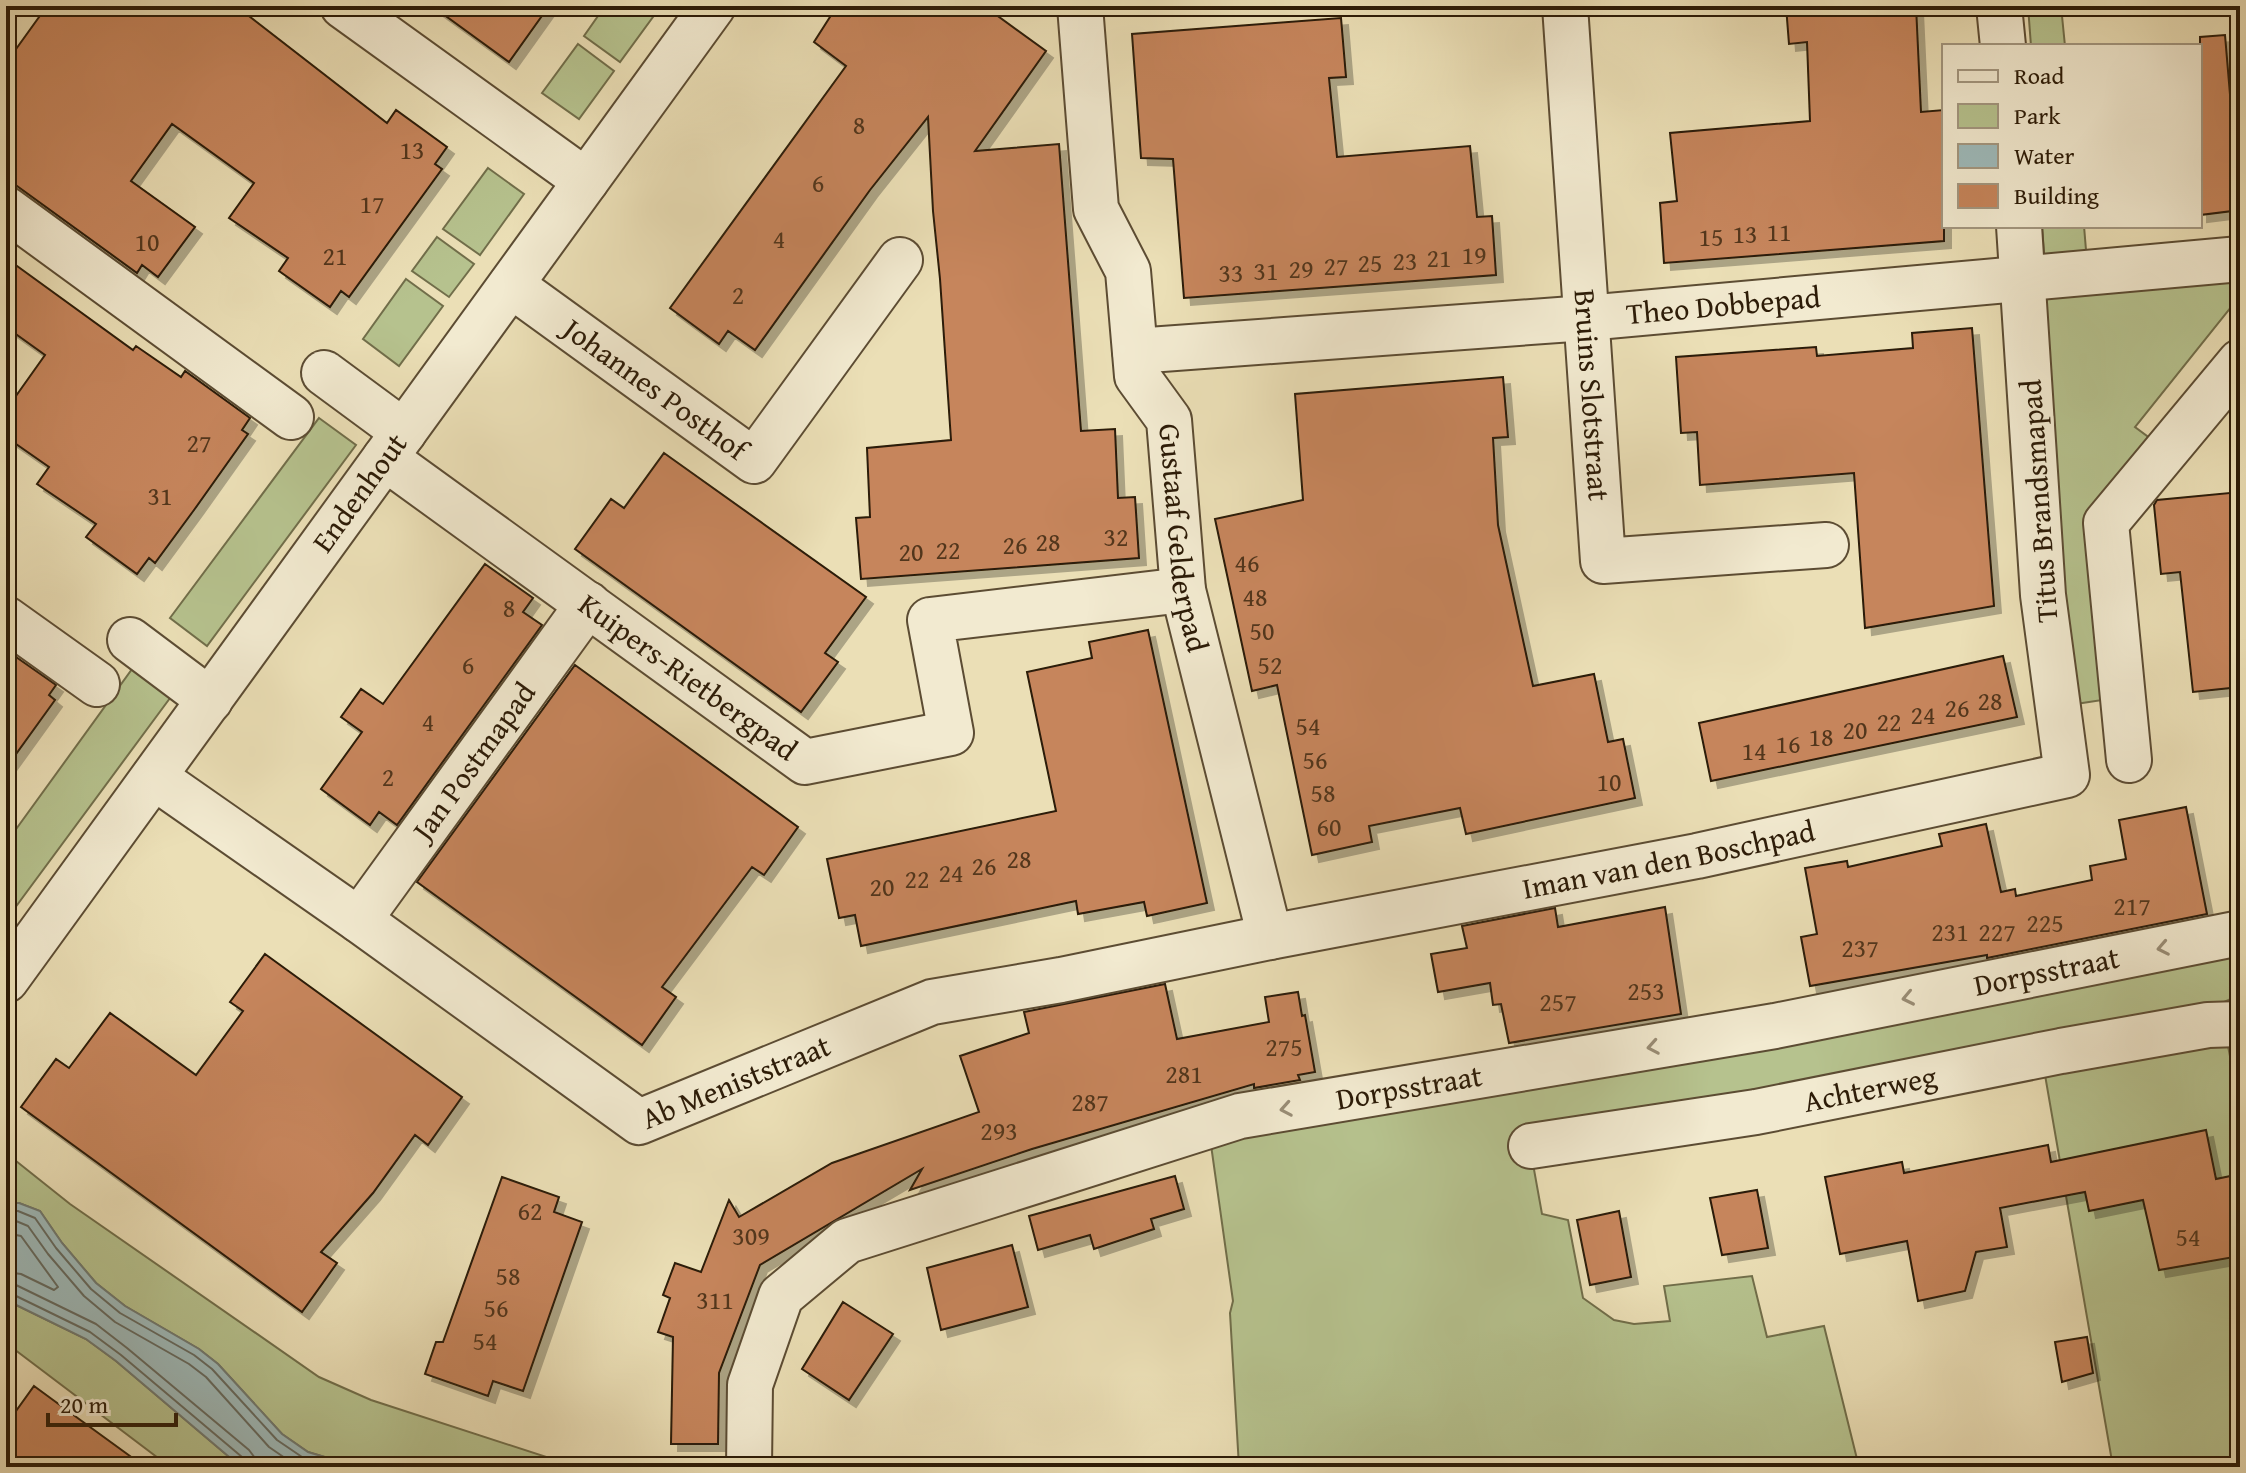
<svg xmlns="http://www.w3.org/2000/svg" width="2246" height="1473" font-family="'Gentium Book Plus',serif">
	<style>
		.green { fill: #b6c28e; stroke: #716e4a; stroke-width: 2 }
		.water { fill: #9ebaba; stroke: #707a72; stroke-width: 2 }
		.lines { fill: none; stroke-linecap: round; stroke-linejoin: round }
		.shore { stroke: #656a60; stroke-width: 2 }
		.building { fill: #c6855b; stroke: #2c1b07; stroke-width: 2; filter: url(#shadow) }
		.minor-casing { stroke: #5c4c33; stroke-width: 48 }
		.minor { stroke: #f2ead0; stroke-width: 44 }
		.oneway { stroke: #998d76 }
		.labels { text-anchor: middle; stroke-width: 6; stroke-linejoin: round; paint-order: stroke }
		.number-label { font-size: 26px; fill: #52361c }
		.street-label { font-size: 30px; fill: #2c1b07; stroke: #f2ead0 }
	</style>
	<defs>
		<filter id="shadow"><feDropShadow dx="7" dy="7" stdDeviation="0" flood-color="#0004"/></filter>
	</defs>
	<rect width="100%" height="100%" fill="#ebdfb6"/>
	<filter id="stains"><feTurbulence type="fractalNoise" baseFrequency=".0025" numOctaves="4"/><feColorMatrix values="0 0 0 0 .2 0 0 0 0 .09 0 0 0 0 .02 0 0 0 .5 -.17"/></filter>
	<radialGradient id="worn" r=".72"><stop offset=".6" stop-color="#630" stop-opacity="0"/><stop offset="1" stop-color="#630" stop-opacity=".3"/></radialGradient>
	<path class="green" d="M 605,6 L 661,6 L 620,62 L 584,36 Z
		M 2028,6 L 2061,6 L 2065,46 L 2031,46 Z
		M 578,44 L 614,71 L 579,119 L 542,93 Z
		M 488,168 L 524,194 L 480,255 L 443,229 Z
		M 2042,226 L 2084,226 L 2087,262 L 2045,266 Z
		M 437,237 L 474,264 L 449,297 L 412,271 Z
		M 2240,274 L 2240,296 L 2135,427 L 2155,442 L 2092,522 L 2109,699 L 2069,705 L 2039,294 Z
		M 406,279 L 443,306 L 399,366 L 363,339 Z
		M 319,418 L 356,445 L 207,646 L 170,618 Z
		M 135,665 L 173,694 L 6,920 L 6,843 Z
		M 2240,948 L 2240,995 L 2199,1013 L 1533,1164 L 1542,1214 L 1568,1220 L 1583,1298 L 1614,1320 L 1634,1324 L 1670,1321 L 1664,1286 L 1752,1276 L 1767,1337 L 1824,1326 L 1859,1467 L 1239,1467 L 1230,1313 L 1233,1301 L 1211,1145 L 1324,1120 Z
		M 2228,1046 L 2240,1107 L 2240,1467 L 2113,1467 L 2045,1075 L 2159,1052 Z
		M 6,1153 L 70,1204 L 319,1377 L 371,1400 L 577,1467 L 358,1467 L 308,1452 L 282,1434 L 218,1364 L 199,1349 L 125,1306 L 96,1283 L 62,1243 L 40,1211 L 19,1203 L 6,1203 Z
		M 6,1300 L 86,1339 L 116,1361 L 241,1467 L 170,1467 L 6,1343 Z"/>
	<path class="water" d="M 6,1203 L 19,1203 L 40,1211 L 62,1243 L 96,1283 L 125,1306 L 199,1349 L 218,1364 L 282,1434 L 308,1452 L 358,1467 L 241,1467 L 116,1361 L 86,1339 L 6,1300 Z"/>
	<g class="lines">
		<path class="shore" d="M 6,1211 L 18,1211 L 35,1218 L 56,1248 L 91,1289 L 120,1313 L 194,1355 L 212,1369 L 277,1440 L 305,1459 L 330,1467
			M 6,1221 L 16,1221 L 28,1226 L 48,1254 L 84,1296 L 115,1322 L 189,1364 L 206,1377 L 269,1447 L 298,1467
			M 6,1233 L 21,1236 L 58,1287 L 54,1290 L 21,1274 L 6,1272
			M 6,1284 L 16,1285 L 96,1324 L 127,1348 L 249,1450 L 255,1458 L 256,1467
			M 6,1294 L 12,1294 L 90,1332 L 121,1355 L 242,1457 L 246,1467"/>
	</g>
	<path class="building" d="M 47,6 L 236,6 L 387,123 L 396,110 L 447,147 L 435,164 L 442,169 L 349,297 L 341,291 L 330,307 L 279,271 L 288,258 L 229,218 L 254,183 L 172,124 L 131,181 L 195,227 L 158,277 L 142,265 L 137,273 L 6,178 L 6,63 Z
		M 432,6 L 549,6 L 509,62 Z
		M 837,6 L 984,6 L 1046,51 L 975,151 L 1059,144 L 1081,431 L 1115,429 L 1118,498 L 1135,497 L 1139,558 L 861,579 L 856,518 L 870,517 L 867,448 L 951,440 L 940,279 L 933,211 L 928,117 L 870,190 L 755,350 L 728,331 L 719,344 L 670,308 L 846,66 L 814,42 Z
		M 1786,6 L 1916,6 L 1921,112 L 1944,110 L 1944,241 L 1664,263 L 1660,203 L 1677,201 L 1670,133 L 1810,121 L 1807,42 L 1789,44 Z
		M 1341,18 L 1346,77 L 1329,78 L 1337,157 L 1470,146 L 1477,217 L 1492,216 L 1496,275 L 1184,298 L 1173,159 L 1141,158 L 1132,34 Z
		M 2225,35 L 2235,154 L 2240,154 L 2240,210 L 2200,215 L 2200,37 Z
		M 6,258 L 133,350 L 136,346 L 181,377 L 185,371 L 250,418 L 242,430 L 248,434 L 194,510 L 155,563 L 149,558 L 137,574 L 86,537 L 96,524 L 37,484 L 49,467 L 6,437 L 6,410 L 45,355 L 6,327 Z
		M 1972,328 L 1994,606 L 1865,628 L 1854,473 L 1700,485 L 1697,432 L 1681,433 L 1676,357 L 1816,347 L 1817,356 L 1913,348 L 1912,333 Z
		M 1503,377 L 1508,437 L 1493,438 L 1498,525 L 1533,686 L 1594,674 L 1608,742 L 1623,739 L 1635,798 L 1466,834 L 1460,808 L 1369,826 L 1372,842 L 1312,855 L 1277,685 L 1252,691 L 1215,519 L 1303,500 L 1295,394 Z
		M 664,453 L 866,597 L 825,653 L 838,662 L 801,712 L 575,549 L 611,499 L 624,508 Z
		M 2240,492 L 2240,687 L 2193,692 L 2180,572 L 2161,574 L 2154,505 L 2157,500 Z
		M 485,564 L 533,598 L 523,612 L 542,625 L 397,825 L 379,812 L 370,825 L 321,789 L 362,732 L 341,717 L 361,689 L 383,704 Z
		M 1148,630 L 1207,903 L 1147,916 L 1144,902 L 1078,914 L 1076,901 L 861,946 L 855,915 L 839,918 L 827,859 L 1056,811 L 1027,672 L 1092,658 L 1089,642 Z
		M 6,650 L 56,685 L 49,695 L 55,700 L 6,768 Z
		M 2003,656 L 2017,717 L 1711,781 L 1699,723 Z
		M 575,665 L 798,827 L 764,875 L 752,867 L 662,987 L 676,997 L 642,1045 L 417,882 Z
		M 2186,807 L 2207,914 L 1987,958 L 1987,955 L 1810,986 L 1801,937 L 1817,934 L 1805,868 L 1847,861 L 1848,867 L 1942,846 L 1939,834 L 1986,824 L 2001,892 L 2015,889 L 2016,896 L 2092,880 L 2090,866 L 2126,859 L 2119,820 Z
		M 1665,907 L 1681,1014 L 1509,1043 L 1501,1004 L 1493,1005 L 1490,983 L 1438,992 L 1431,954 L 1467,948 L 1462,926 L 1555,908 L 1558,927 Z
		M 265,954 L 462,1097 L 428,1145 L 415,1135 L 373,1193 L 321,1252 L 337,1263 L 302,1312 L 21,1107 L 56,1059 L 69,1068 L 110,1013 L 196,1075 L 243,1011 L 230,1002 Z
		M 1165,984 L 1177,1039 L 1269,1022 L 1265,997 L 1298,992 L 1302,1016 L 1305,1015 L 1315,1072 L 1298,1075 L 1300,1080 L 1254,1088 L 1254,1084 L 1032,1149 L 910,1190 L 922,1169 L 760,1265 L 719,1373 L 718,1444 L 671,1444 L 673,1337 L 658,1332 L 670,1298 L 663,1295 L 675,1263 L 701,1272 L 729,1200 L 739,1217 L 832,1163 L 979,1112 L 960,1056 L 1029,1033 L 1024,1012 Z
		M 2206,1130 L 2216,1179 L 2240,1174 L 2240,1256 L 2159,1270 L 2143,1200 L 2089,1211 L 2085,1192 L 2000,1208 L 2007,1247 L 1976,1252 L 1965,1291 L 1918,1301 L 1907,1241 L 1840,1254 L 1825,1177 L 1902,1162 L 1904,1173 L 2048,1145 L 2051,1162 Z
		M 1175,1176 L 1184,1209 L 1151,1219 L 1154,1229 L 1094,1249 L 1090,1235 L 1038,1250 L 1029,1216 Z
		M 502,1177 L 559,1197 L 554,1212 L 582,1222 L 523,1391 L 493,1381 L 488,1396 L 425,1374 L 436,1342 L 443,1342 Z
		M 1757,1190 L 1768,1248 L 1722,1255 L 1710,1198 Z
		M 1619,1211 L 1631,1277 L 1590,1285 L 1577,1220 Z
		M 1012,1245 L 1028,1307 L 941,1330 L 927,1268 Z
		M 843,1302 L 893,1334 L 849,1400 L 802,1369 Z
		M 2087,1337 L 2093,1373 L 2062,1382 L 2055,1342 Z
		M 34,1386 L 79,1419 L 145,1467 L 6,1467 L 6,1425 Z"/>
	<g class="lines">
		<g class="minor-casing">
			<g id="minor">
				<path d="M 343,6 L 586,181"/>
				<path id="s1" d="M 1080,6 L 1096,209 L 1128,271 L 1137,376 L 1169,420 L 1183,590 L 1270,937"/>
				<path id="s2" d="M 1565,6 L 1603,561 L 1826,545"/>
				<path d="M 1999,6 L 2003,46"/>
				<path d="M 6,209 L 291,417"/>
				<path id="s3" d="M 511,285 L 754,461 L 900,260"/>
				<path id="s4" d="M 1135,351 L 1586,318 L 2240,259"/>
				<path d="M 324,373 L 404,432"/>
				<path id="s5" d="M 385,458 L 805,762 L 951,733 L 930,620 L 1183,590"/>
				<path d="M 6,619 L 97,684"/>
				<path d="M 130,640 L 210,700"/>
				<path d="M 2129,760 L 2106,523 L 2240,362"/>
				<path id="s6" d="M 154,777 L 359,920 L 639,1122 L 932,1002 L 1061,980 L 1270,937 L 1697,856 L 2067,775 L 2043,595 L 2019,226"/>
				<path id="s7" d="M 359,920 L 588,604"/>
				<path id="s8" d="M 6,980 L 713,6"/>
				<path id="s9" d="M 1531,1146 L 1756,1112 L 2061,1051 L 2208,1025 L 2240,1024"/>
				<path id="s10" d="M 749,1467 L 750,1385 L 781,1296 L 847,1241 L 1240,1116 L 1775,1026 L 2240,933"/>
			</g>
		</g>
		<use href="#minor" class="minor"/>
	</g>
	<defs><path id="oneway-chevron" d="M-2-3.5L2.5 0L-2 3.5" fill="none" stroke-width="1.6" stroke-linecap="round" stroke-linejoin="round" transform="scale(2)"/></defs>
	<g class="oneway">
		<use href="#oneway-chevron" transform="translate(2163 948) rotate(169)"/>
		<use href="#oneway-chevron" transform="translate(1908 998) rotate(168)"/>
		<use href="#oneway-chevron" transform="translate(1653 1047) rotate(170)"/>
		<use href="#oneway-chevron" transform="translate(1286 1109) rotate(170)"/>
	</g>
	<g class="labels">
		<g class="number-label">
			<text x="859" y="134">8</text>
			<text x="412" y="159">13</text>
			<text x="818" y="192">6</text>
			<text x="372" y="213">17</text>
			<text x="1779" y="241">11</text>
			<text x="1745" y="243">13</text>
			<text x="1711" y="246">15</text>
			<text x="779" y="248">4</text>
			<text x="147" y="251">10</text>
			<text x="1474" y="264">19</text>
			<text x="335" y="265">21</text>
			<text x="1439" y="267">21</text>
			<text x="1405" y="270">23</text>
			<text x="1370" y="272">25</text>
			<text x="1336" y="275">27</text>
			<text x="1301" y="278">29</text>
			<text x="1266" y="280">31</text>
			<text x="1231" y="282">33</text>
			<text x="738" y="304">2</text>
			<text x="199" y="452">27</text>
			<text x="160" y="505">31</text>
			<text x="1116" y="546">32</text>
			<text x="1048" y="551">28</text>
			<text x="1015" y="554">26</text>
			<text x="948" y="559">22</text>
			<text x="911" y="561">20</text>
			<text x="1247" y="572">46</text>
			<text x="1255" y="606">48</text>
			<text x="509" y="617">8</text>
			<text x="1262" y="640">50</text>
			<text x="468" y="674">6</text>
			<text x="1270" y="674">52</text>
			<text x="1990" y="710">28</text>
			<text x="1957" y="717">26</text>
			<text x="1923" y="724">24</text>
			<text x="428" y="731">4</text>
			<text x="1889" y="731">22</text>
			<text x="1308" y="735">54</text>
			<text x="1855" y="739">20</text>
			<text x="1821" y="746">18</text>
			<text x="1788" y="753">16</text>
			<text x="1754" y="760">14</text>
			<text x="1315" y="769">56</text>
			<text x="388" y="786">2</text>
			<text x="1609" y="791">10</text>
			<text x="1323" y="802">58</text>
			<text x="1329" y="836">60</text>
			<text x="1019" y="868">28</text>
			<text x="984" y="875">26</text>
			<text x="951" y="882">24</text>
			<text x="917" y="888">22</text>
			<text x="882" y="896">20</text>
			<text x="2132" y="915">217</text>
			<text x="2045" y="932">225</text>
			<text x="1950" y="941">231</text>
			<text x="1997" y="941">227</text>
			<text x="1860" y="957">237</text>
			<text x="1646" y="1000">253</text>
			<text x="1558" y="1011">257</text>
			<text x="1284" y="1056">275</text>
			<text x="1184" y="1083">281</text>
			<text x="1090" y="1111">287</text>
			<text x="999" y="1140">293</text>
			<text x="530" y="1220">62</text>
			<text x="751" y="1245">309</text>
			<text x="2188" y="1246">54</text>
			<text x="508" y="1285">58</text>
			<text x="715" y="1309">311</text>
			<text x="496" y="1317">56</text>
			<text x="485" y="1350">54</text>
		</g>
		<g class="street-label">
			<text dy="10" stroke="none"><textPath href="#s4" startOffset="590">Theo Dobbepad</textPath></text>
			<text dy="10" stroke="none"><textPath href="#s3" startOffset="178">Johannes Posthof</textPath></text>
			<text dy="10" stroke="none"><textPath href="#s2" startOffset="390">Bruins Slotstraat</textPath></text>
			<text dy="10" stroke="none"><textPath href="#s8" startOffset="602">Endenhout</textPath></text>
			<text transform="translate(2039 501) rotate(-94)" y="10">Titus Brandsmapad</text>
			<text dy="10" stroke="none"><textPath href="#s1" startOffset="552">Gustaaf Gelderpad</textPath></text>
			<text dy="10" stroke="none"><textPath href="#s5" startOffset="374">Kuipers-Rietbergpad</textPath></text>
			<text dy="10" stroke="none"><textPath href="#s7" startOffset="196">Jan Postmapad</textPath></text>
			<text dy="10" stroke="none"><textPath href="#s6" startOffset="1662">Iman van den Boschpad</textPath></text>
			<text dy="10" stroke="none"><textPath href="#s10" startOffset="1494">Dorpsstraat</textPath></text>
			<text dy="10" stroke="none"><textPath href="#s6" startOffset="700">Ab Meniststraat</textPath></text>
			<text dy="10" stroke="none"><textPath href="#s10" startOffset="846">Dorpsstraat</textPath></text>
			<text dy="10" stroke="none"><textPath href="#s9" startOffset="344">Achterweg</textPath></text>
		</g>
	</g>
	<rect width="2246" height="1473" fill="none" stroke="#ebdfb6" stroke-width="32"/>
	<rect x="8" y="8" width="2230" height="1457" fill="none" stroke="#2c1b07" stroke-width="4"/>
	<rect x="16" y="16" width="2214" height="1441" fill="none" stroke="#2c1b07" stroke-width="2"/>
	<rect x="1942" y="44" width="260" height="184" fill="#f2ead0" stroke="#a39780" stroke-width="2"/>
	<rect x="1958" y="70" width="40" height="12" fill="#f2ead0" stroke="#a39780" stroke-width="2"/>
	<text x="2014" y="84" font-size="24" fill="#2c1b07">Road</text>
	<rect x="1958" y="104" width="40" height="24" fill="#b6c28e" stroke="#a39780" stroke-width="2"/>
	<text x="2014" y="124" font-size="24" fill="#2c1b07">Park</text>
	<rect x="1958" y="144" width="40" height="24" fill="#9ebaba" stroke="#a39780" stroke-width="2"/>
	<text x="2014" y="164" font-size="24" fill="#2c1b07">Water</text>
	<rect x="1958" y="184" width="40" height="24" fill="#c6855b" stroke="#a39780" stroke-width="2"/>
	<text x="2014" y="204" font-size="24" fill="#2c1b07">Building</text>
	<path d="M48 1413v12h128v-12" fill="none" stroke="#2c1b07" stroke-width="4"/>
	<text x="60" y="1413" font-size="24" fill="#2c1b07" stroke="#f2ead0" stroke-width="6" paint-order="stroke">20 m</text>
	<rect width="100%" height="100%" filter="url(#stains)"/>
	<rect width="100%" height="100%" fill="url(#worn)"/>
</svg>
